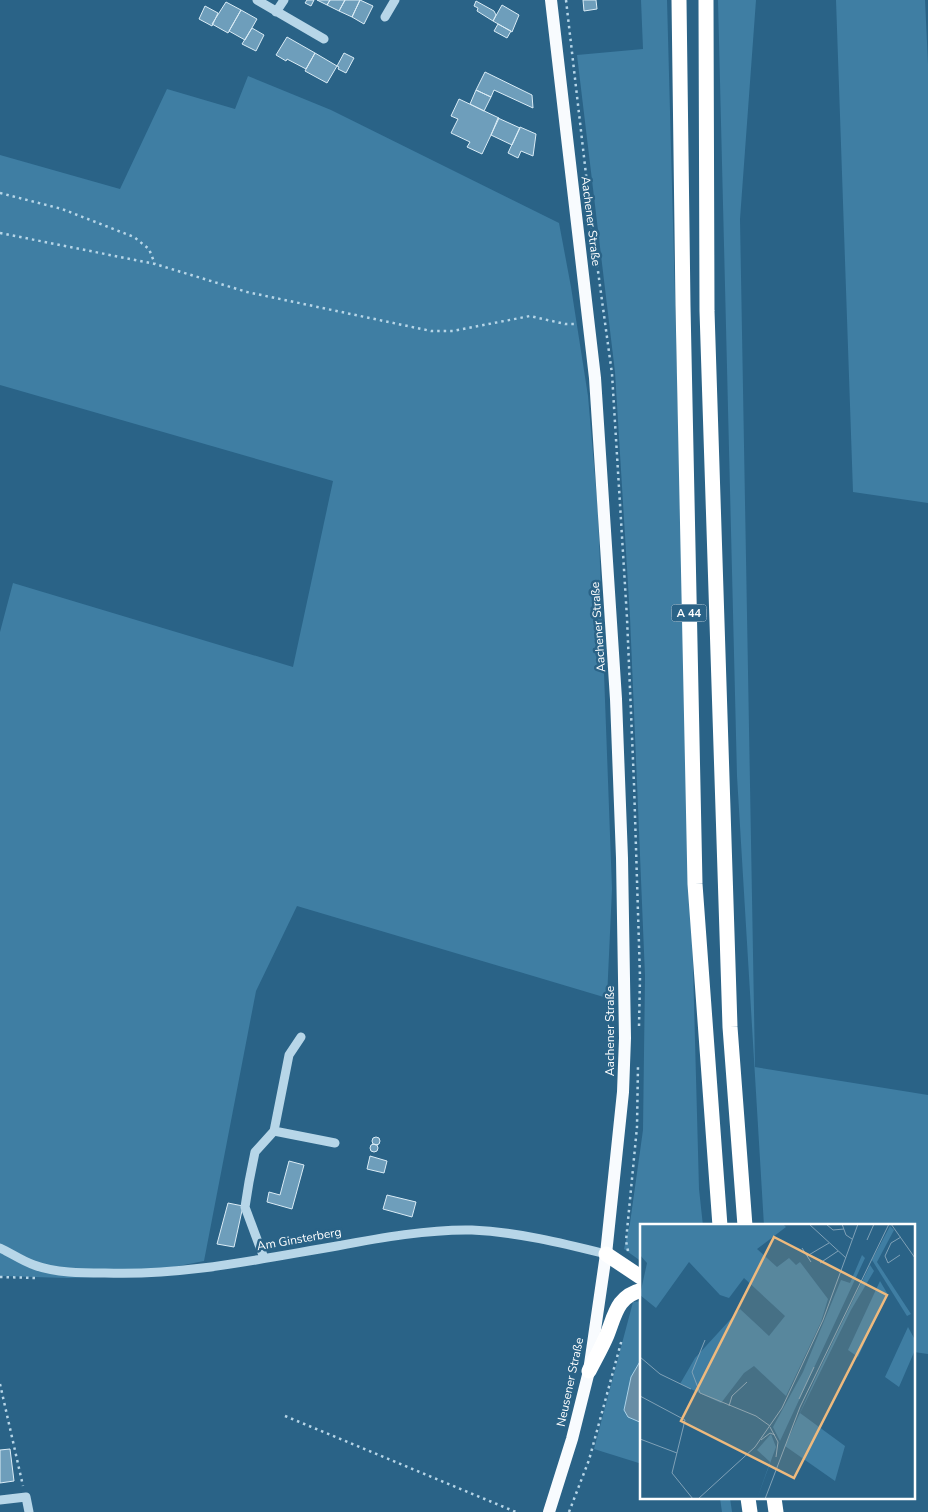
<svg xmlns="http://www.w3.org/2000/svg" width="928" height="1512" font-family="'Nunito Sans',sans-serif">
	<style>
		.green { fill: #3f7ea3 }
		.water { fill: #688da5; stroke: #abd2e8 }
		.building { fill: #6e9ebb; stroke: #daecf6 }
		.lines { fill: none; stroke-linecap: round; stroke-linejoin: round }
		.path { stroke: #b7d6e8; stroke-width: 2.5; stroke-dasharray: 2.5 4; stroke-linecap: butt }
		.minor { stroke: #b7d6e8; stroke-width: 9 }
		.major { stroke: #f8fbfe; stroke-width: 12 }
		.highway { stroke: #fff; stroke-width: 15 }
		.labels { text-anchor: middle; stroke-width: 5; stroke-linejoin: round; paint-order: stroke }
		.shield { fill: #2a6387; stroke: #bfd0db; stroke-width: 1 }
		.shield-label { font-size: 11px; font-weight: bold; fill: #fff }
		.street-label { font-size: 12px; fill: #fff; stroke: #2a6387 }
		.inset-road { fill: none; stroke: #7fa1b7; stroke-width: 1 }
		.view { fill: #eeba7e; fill-opacity: 0.15; stroke: #eeba7e; stroke-width: 2.5 }
		.inset-edge { fill: none; stroke: #fff; stroke-width: 2.5 }
	</style>
	<rect width="100%" height="100%" fill="#2a6387"/>
	<path class="green" d="M 641,0 L 667,0 L 699,1189 L 703,1226 L 642,1226 L 642,1262 L 624,1249 L 630,1223 L 643,1130 L 645,976 L 637,783 L 630,617 L 615,372 L 577,55 L 643,49 Z
		M 718,0 L 756,0 L 740,219 L 755,1067 L 928,1095 L 928,1354 L 914,1352 L 914,1226 L 764,1226 L 737,776 Z
		M 836,0 L 925,0 L 928,64 L 928,503 L 853,492 Z
		M 248,76 L 331,110 L 559,223 L 571,287 L 588,396 L 598,511 L 612,889 L 607,998 L 297,906 L 256,991 L 204,1261 L 128,1276 L 67,1278 L 0,1276 L 0,632 L 13,583 L 293,667 L 333,481 L 0,385 L 0,155 L 120,189 L 167,89 L 235,109 Z
		M 642,1301 L 642,1464 L 594,1449 L 633,1302 Z
		M 720,1498 L 730,1498 L 732,1512 L 722,1512 Z"/>
	<path class="water" d="M 642,1358 L 642,1423 L 628,1417 L 624,1410 L 631,1377 Z"/>
	<path class="building" d="M 307,0 L 314,0 L 311,6 L 305,3 Z
		M 317,0 L 330,0 L 327,5 Z
		M 330,0 L 345,0 L 339,11 L 327,5 Z
		M 345,0 L 360,0 L 352,17 L 339,11 Z
		M 360,0 L 373,6 L 364,24 L 352,17 Z
		M 583,0 L 596,0 L 597,9 L 584,11 Z
		M 476,1 L 494,11 L 496,15 L 493,21 L 477,11 L 478,8 L 474,6 Z
		M 226,2 L 241,10 L 228,33 L 212,24 Z
		M 502,5 L 519,15 L 512,32 L 493,21 Z
		M 205,6 L 218,13 L 212,26 L 199,19 Z
		M 241,10 L 257,19 L 245,40 L 229,31 Z
		M 498,24 L 511,31 L 507,38 L 494,31 Z
		M 252,28 L 264,35 L 256,51 L 242,44 Z
		M 287,37 L 315,53 L 306,69 L 287,59 L 286,61 L 276,55 Z
		M 315,53 L 337,66 L 327,83 L 305,71 Z
		M 344,53 L 354,58 L 346,73 L 338,69 L 339,67 L 337,66 Z
		M 485,72 L 532,95 L 533,108 L 494,90 L 491,97 L 476,90 Z
		M 476,90 L 491,97 L 484,111 L 470,104 Z
		M 459,99 L 499,118 L 482,154 L 467,147 L 470,142 L 451,133 L 458,119 L 451,116 Z
		M 498,118 L 520,128 L 512,145 L 491,135 Z
		M 520,127 L 536,134 L 533,156 L 521,151 L 518,158 L 508,153 Z
		M372 1141a4 4 0 1 1 8 0a4 4 0 1 1-8 0Z
		M370 1148a4 4 0 1 1 8 0a4 4 0 1 1-8 0Z
		M 370,1156 L 387,1161 L 384,1173 L 367,1169 Z
		M 289,1161 L 304,1165 L 292,1209 L 267,1202 L 269,1192 L 280,1195 Z
		M 387,1195 L 416,1202 L 412,1217 L 383,1209 Z
		M 228,1203 L 243,1206 L 234,1247 L 217,1244 Z
		M 10,1449 L 14,1481 L 0,1483 L 0,1450 Z"/>
	<g class="lines">
		<path class="path" d="M 566,0 L 592,227 L 612,374 L 627,618 L 634,784 L 640,977 L 639,1027
			M 0,193 L 62,209 L 134,237 L 149,249 L 155,264
			M 0,233 L 155,264 L 247,292 L 431,331 L 453,331 L 530,316 L 565,324 L 576,324
			M 628,1251 L 626,1241 L 637,1127 L 638,1065
			M 0,1277 L 37,1278
			M 0,1384 L 23,1486
			M 285,1416 L 516,1512
			M 569,1512 L 589,1460 L 622,1339"/>
		<path class="minor" d="M 257,0 L 324,39
			M 276,12 L 284,0
			M 385,17 L 395,0
			M 274,1131 L 335,1143
			M 0,1248 C 11,1253 22,1261 34,1265 C 55,1273 82,1273 105,1273 C 183,1276 260,1259 337,1246 C 379,1238 430,1229 472,1230 C 517,1232 562,1243 606,1254
			M 264,1258 L 245,1207 L 249,1182 L 255,1152 L 274,1131 L 289,1055 L 301,1037
			M 0,1500 L 26,1497 L 29,1512"/>
		<path class="major" d="M 549,1512 L 572,1439 L 589,1371 L 606,1254 L 623,1092 L 625,1038 L 622,858 L 616,699 L 595,378 L 551,0"/>
		<path class="highway" d="M 679,0 L 683,306 L 695,884 L 720,1226
			M 706,0 L 707,311 L 730,1027 L 745,1226
			M 606,1254 L 642,1278
			M 589,1371 C 595,1359 602,1347 607,1335 C 615,1315 617,1296 642,1290
			M 748,1498 L 750,1512
			M 774,1498 L 776,1512"/>
	</g>
	<g class="labels">
		<rect class="shield" x="671.5" y="604.5" width="35" height="17" rx="4"/>
		<g class="shield-label">
			<text x="689" y="617">A 44</text>
		</g>
		<g class="street-label">
			<text transform="translate(591 221) rotate(83)" y="4">Aachener Straße</text>
			<text transform="translate(598 627) rotate(-94)" y="4">Aachener Straße</text>
			<text transform="translate(610 1031) rotate(-90)" y="4">Aachener Straße</text>
			<text transform="translate(299 1239) rotate(-10)" y="4">Am Ginsterberg</text>
			<text transform="translate(570 1382) rotate(-78)" y="4">Neusener Straße</text>
		</g>
	</g>
	<g transform="translate(640 1224)">
		<rect width="275" height="275" fill="#2a6387"/>
		<path d="M 0,0 L 143,0 L 146,3 L 117,25 L 137,43 L 149,34 L 156,41 L 160,38 L 188,75 L 181,98 L 146,172 L 114,142 L 104,149 L 81,179 L 40,160 L 55,134 L 100,85 L 129,112 L 145,92 L 104,54 L 89,74 L 80,71 L 49,38 L 16,84 L 0,71 L 7,39 L 0,31 ZM 250,2 L 254,6 L 237,38 L 271,90 L 267,92 L 232,36 ZM 222,31 L 225,34 L 140,217 L 133,203 L 163,148 L 201,56 L 210,59 ZM 230,41 L 234,47 L 211,86 L 160,189 L 205,222 L 195,257 L 145,222 L 176,153 ZM 240,57 L 247,69 L 218,133 L 208,126 ZM 268,103 L 274,114 L 275,126 L 259,163 L 245,153 ZM 131,210 L 136,223 L 117,275 L 130,238 L 117,226 Z" fill="#3f7ea3"/>
		<path class="inset-road" d="M 169,0 L 206,34M 186,0 L 193,6 L 204,5M 202,0 L 206,11 L 212,15M 251,0 L 275,34M 227,16 L 234,0M 162,24 L 171,38M 260,31 L 248,39 L 245,32 L 251,19 L 261,13M 167,32 L 189,19M 180,39 L 198,27M 65,116 L 52,148 L 60,169 L 116,192 L 130,202M 0,133 L 20,150 L 51,165M 0,172 L 45,196 L 32,249 L 53,275M 159,175 L 174,143M 89,182 L 92,172 L 107,158M 130,203 L 138,218 L 136,233M 0,215 L 37,229M 121,216 L 130,209 L 135,211M 58,275 L 115,223 L 142,184 L 183,96 L 218,0M 125,275 L 160,183 L 249,0"/>
		<path class="view" d="M 134,13 L 247,71 L 154,254 L 41,197 Z"/>
		<rect width="275" height="275" class="inset-edge"/>
	</g>
</svg>
